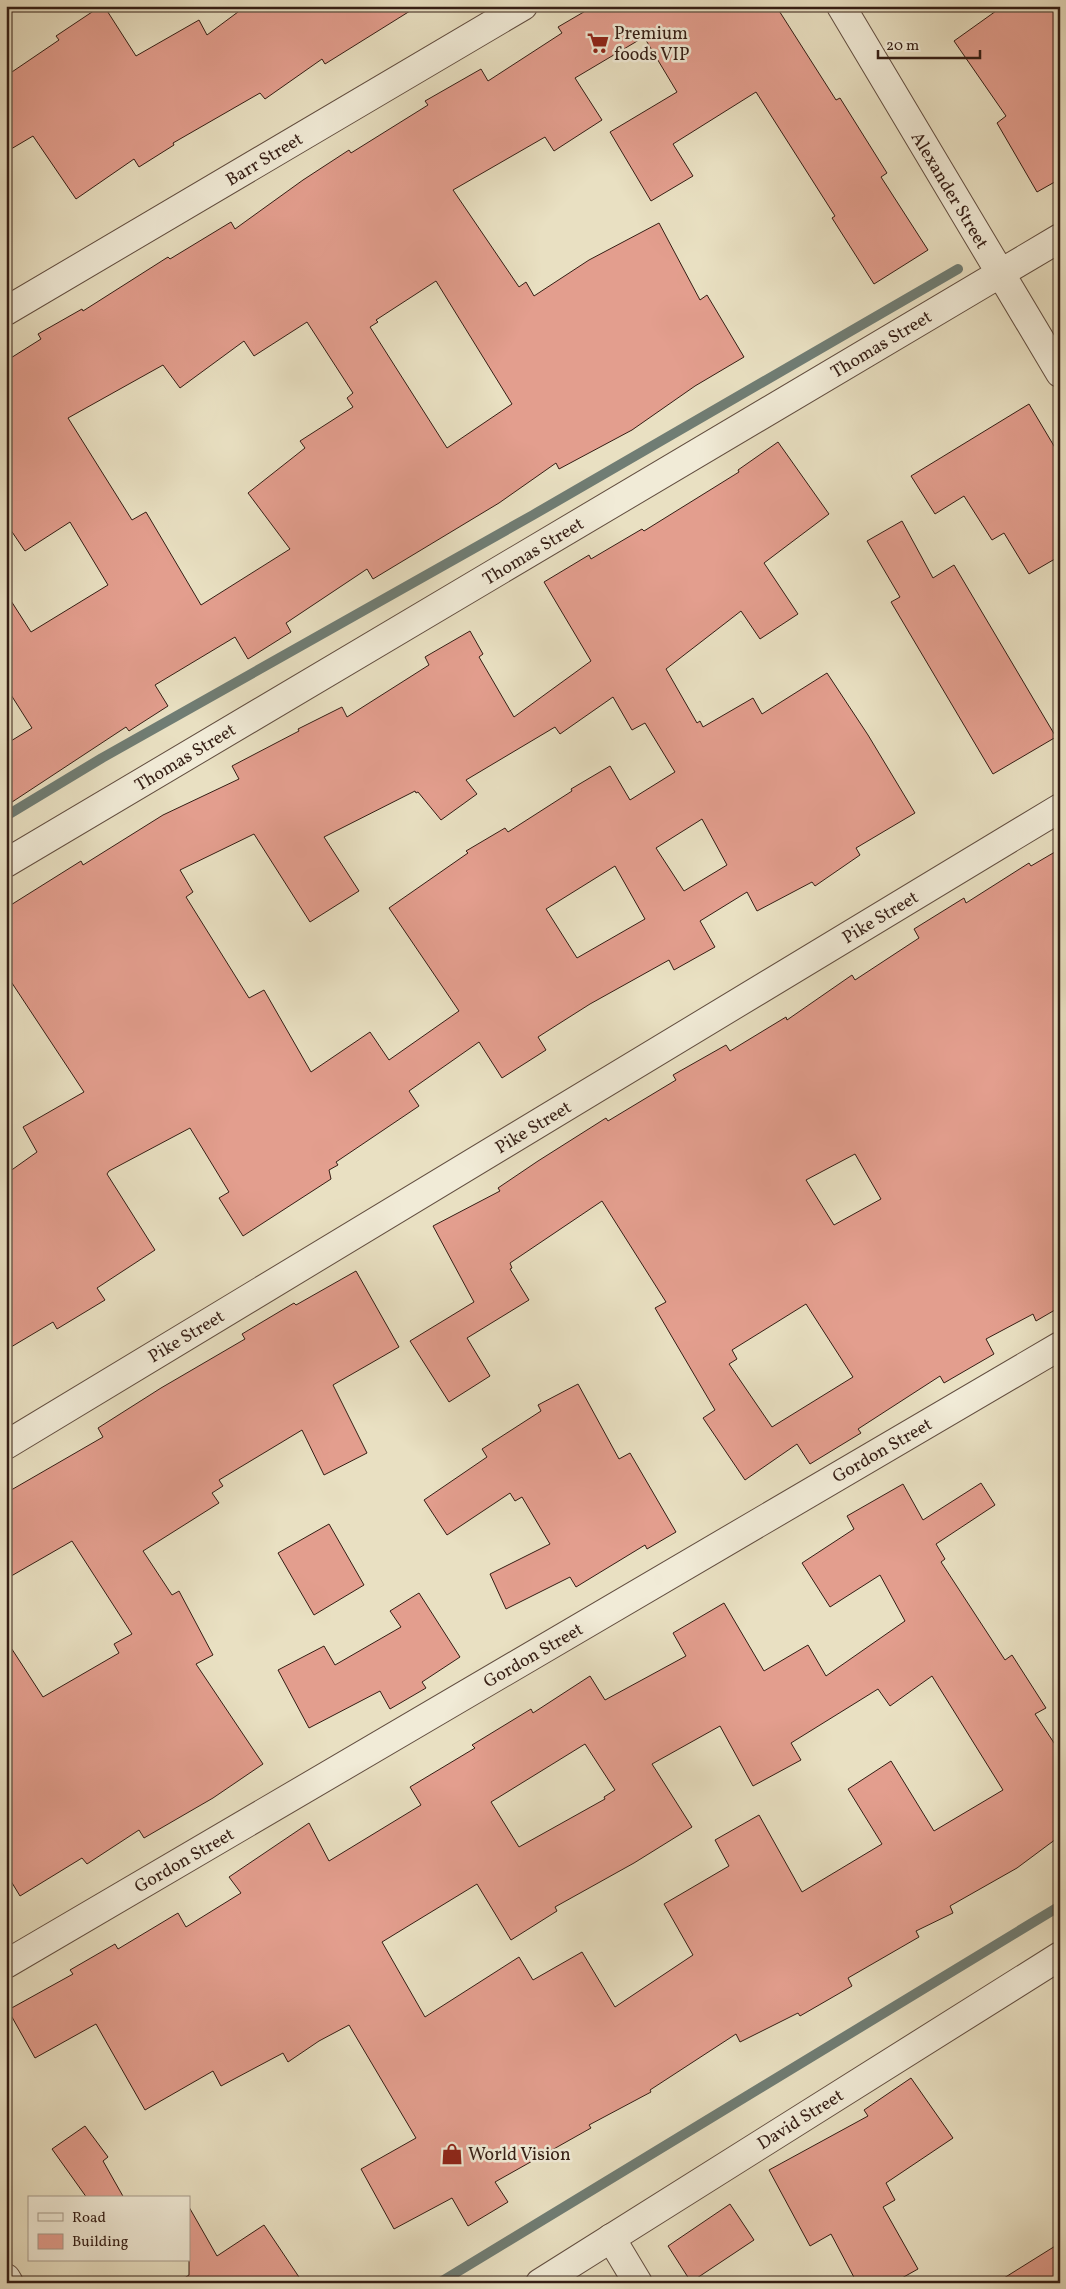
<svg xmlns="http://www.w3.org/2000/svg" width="1066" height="2289" font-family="Vollkorn,serif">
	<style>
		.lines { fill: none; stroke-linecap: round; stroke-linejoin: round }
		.stream { stroke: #707d74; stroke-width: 10 }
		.building { fill: #e39e8e; stroke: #351e15; fill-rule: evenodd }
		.minor-casing { stroke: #624e40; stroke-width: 30 }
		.tertiary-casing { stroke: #624e40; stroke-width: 30 }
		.minor { stroke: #f1ebd7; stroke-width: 28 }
		.tertiary { stroke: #f1ebd7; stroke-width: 28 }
		.labels { text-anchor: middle; stroke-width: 5; stroke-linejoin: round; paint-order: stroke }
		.poi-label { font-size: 18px; fill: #351e15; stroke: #f1ebd7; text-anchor: start }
		.street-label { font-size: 18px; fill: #351e15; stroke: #f1ebd7 }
	</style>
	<rect width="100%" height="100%" fill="#e9e0c2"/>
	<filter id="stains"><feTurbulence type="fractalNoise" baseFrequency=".004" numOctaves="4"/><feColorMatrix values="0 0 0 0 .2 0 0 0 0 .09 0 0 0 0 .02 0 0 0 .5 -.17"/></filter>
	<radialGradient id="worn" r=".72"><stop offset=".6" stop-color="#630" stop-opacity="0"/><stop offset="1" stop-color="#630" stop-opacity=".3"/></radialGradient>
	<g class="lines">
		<path class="stream" d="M 6,816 L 102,758 L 533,515 L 958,269
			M 439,2283 L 1060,1906"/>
	</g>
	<path class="building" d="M 101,6 L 104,6 L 136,56 L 199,20 L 207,35 L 246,6 L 418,6 L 325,64 L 322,59 L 265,99 L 260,93 L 173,143 L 174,145 L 139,167 L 134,159 L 76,199 L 33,136 L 6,152 L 6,76 L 59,40 L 56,36 Z
		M 594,6 L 776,6 L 836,100 L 840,98 L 887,173 L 881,177 L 928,250 L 874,284 L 832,218 L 835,216 L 756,92 L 673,144 L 693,176 L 651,201 L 610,132 L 677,92 L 644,37 L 575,78 L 602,120 L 554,151 L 545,137 L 453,190 L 519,287 L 526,282 L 534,296 L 589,260 L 659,223 L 700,300 L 707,295 L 744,357 L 695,386 L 632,430 L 559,469 L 556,463 L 499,503 L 373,579 L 367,569 L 286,623 L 291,632 L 248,659 L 235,637 L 155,685 L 168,706 L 129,731 L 126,727 L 6,806 L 6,744 L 32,728 L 6,687 L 6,593 L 31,632 L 108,585 L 70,522 L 25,551 L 6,523 L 6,361 L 41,339 L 38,334 L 82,309 L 83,311 L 168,257 L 170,259 L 231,222 L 235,229 L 303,180 L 349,150 L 351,153 L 428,105 L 425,101 L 481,69 L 488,81 L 562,33 L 558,27 ZM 436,281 L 512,404 L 447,448 L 370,327 L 378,322 L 376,320 ZM 307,322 L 353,393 L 347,398 L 353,407 L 300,441 L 305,448 L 248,493 L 290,549 L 201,605 L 146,512 L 132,520 L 68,418 L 163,365 L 180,388 L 244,341 L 254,356 Z
		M 1003,6 L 1060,6 L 1060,179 L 1037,192 L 997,123 L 1006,116 L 954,41 Z
		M 1029,404 L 1060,456 L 1060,556 L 1029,574 L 1004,533 L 992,540 L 964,496 L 935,514 L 911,476 Z
		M 778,442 L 829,514 L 764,563 L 798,614 L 760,639 L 741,611 L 666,669 L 697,723 L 700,721 L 703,727 L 753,698 L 762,714 L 827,673 L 868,735 L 915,813 L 856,848 L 860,855 L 815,886 L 812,882 L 757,911 L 747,892 L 700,921 L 715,947 L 674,970 L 669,960 L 590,1004 L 538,1037 L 546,1050 L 502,1078 L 479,1042 L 409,1091 L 419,1106 L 336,1162 L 338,1165 L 329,1170 L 331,1179 L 243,1236 L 219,1198 L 229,1192 L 190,1128 L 109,1171 L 107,1174 L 155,1250 L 97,1288 L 105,1300 L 57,1329 L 53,1322 L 6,1350 L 6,1174 L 37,1152 L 23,1127 L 84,1092 L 6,974 L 6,908 L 81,861 L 83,865 L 163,815 L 239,779 L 232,766 L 299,731 L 298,729 L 342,707 L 347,717 L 429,665 L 425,657 L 470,631 L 483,654 L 479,657 L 514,717 L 591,661 L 544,582 L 589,555 L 591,559 L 642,529 L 644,531 L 739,472 L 738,470 ZM 613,697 L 632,730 L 645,723 L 675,772 L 630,800 L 610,766 L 571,789 L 572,791 L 508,832 L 505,828 L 466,851 L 468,853 L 389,908 L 459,1011 L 389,1060 L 370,1032 L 311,1072 L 264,990 L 249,998 L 186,897 L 193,892 L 180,870 L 254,834 L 310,922 L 359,891 L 324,837 L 415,791 L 416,793 L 418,792 L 441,820 L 477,794 L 466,780 L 555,727 L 560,734 ZM 702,819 L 727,865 L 684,891 L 656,848 ZM 615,866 L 645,919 L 577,958 L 546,909 Z
		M 902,521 L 933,578 L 954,565 L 1056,737 L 993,774 L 891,602 L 900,597 L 867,541 Z
		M 1060,849 L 1060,1307 L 1036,1321 L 1033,1314 L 986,1339 L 994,1354 L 944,1383 L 940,1376 L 858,1429 L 861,1433 L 810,1464 L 797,1444 L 745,1480 L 703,1418 L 715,1410 L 655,1308 L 666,1302 L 602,1201 L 510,1263 L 512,1268 L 510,1269 L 529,1300 L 467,1338 L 490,1376 L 449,1402 L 410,1341 L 474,1302 L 433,1226 L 500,1191 L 498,1188 L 538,1161 L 606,1118 L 608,1121 L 676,1080 L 673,1075 L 726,1045 L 730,1051 L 786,1017 L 787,1020 L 852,975 L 855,980 L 919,938 L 914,929 L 964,898 L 966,903 L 1029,863 L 1031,866 ZM 855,1154 L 881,1199 L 834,1225 L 806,1180 ZM 806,1304 L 853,1377 L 772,1427 L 729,1364 L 737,1359 L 732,1350 Z
		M 356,1271 L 399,1347 L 333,1385 L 367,1453 L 324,1475 L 302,1430 L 219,1480 L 223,1486 L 212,1493 L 219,1503 L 143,1551 L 172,1595 L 179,1591 L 213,1655 L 196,1664 L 263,1764 L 213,1798 L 144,1838 L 139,1830 L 87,1864 L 82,1858 L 20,1896 L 6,1873 L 6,1640 L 43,1697 L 119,1653 L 114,1644 L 132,1634 L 72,1541 L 6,1579 L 6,1493 L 103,1437 L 98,1428 L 161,1388 L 245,1339 L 242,1334 L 294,1303 L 296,1305 Z
		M 578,1384 L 619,1459 L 630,1453 L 676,1532 L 647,1549 L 645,1545 L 576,1587 L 570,1577 L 506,1609 L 490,1574 L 550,1544 L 522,1497 L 515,1501 L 510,1493 L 447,1535 L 424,1500 L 487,1457 L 482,1449 L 541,1411 L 538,1405 Z
		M 981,1483 L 995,1505 L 936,1544 L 945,1559 L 941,1562 L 1005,1660 L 1012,1655 L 1046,1708 L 1035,1714 L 1060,1752 L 1060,1836 L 1017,1868 L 950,1906 L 953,1913 L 916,1931 L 919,1937 L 848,1978 L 852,1986 L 800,2016 L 798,2013 L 740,2042 L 736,2034 L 650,2090 L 651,2092 L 589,2125 L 591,2128 L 495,2182 L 508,2202 L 468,2226 L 452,2198 L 394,2229 L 361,2169 L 416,2138 L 349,2025 L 319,2041 L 288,2062 L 283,2053 L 221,2086 L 213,2071 L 145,2110 L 96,2024 L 35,2058 L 8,2010 L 73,1974 L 70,1970 L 115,1944 L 118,1949 L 178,1913 L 186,1927 L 241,1893 L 229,1877 L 309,1823 L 329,1861 L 421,1805 L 410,1787 L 475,1748 L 472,1745 L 531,1709 L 533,1713 L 590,1676 L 605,1700 L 686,1656 L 673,1633 L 724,1603 L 764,1671 L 808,1645 L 826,1676 L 905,1621 L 880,1575 L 830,1607 L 802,1563 L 854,1529 L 847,1516 L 903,1484 L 923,1520 ZM 932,1676 L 1003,1790 L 934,1831 L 891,1761 L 848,1789 L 882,1844 L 802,1892 L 759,1815 L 715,1840 L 729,1866 L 664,1904 L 693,1955 L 615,2007 L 582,1952 L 533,1980 L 519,1957 L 425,2017 L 382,1942 L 477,1884 L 511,1940 L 557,1911 L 555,1907 L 634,1863 L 692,1827 L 652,1764 L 720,1726 L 753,1786 L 801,1760 L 791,1743 L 878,1689 L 890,1706 ZM 585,1744 L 615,1790 L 604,1797 L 605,1799 L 519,1847 L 491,1802 Z
		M 329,1524 L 364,1585 L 314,1615 L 278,1553 Z
		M 419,1593 L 460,1657 L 422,1682 L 426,1688 L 390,1709 L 380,1691 L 309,1728 L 278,1670 L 324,1646 L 335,1665 L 401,1627 L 390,1611 Z
		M 911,2078 L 953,2138 L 886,2183 L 895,2200 L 883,2207 L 918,2269 L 893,2283 L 857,2283 L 831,2234 L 810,2246 L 769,2170 L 868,2116 L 864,2110 Z
		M 85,2126 L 108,2157 L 103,2161 L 124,2198 L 87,2198 L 52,2149 Z
		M 730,2204 L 754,2240 L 691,2282 L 668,2246 Z
		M 189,2207 L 217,2256 L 264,2225 L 303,2283 L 177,2283 L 189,2275 Z
		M 1060,2243 L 1060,2283 L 996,2283 Z"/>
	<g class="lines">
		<g class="minor-casing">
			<path id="minor" d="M 841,6 L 1060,373
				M 6,311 L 523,6
				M 6,863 L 1060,238
				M 6,1445 L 1060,808
				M 6,1964 L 1060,1346
				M 611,2238 L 638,2283"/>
		</g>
		<g class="tertiary-casing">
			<path id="tertiary" d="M 6,2278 L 9,2283
				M 540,2283 L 1060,1956"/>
		</g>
		<use href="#minor" class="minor"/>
		<use href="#tertiary" class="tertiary"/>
	</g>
	<defs>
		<g id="supermarket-bare" transform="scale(1.725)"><path d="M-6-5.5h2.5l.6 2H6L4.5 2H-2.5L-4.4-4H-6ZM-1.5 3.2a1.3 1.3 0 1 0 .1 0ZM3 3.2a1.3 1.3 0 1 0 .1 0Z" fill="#8f2418" stroke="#f1ebd7" stroke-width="2.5" paint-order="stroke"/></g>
		<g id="shop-bare" transform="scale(1.725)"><path d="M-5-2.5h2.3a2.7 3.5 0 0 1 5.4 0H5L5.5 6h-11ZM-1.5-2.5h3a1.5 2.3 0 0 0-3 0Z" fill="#8f2418" stroke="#f1ebd7" stroke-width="2.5" paint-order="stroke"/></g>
	</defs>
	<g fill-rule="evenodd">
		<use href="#supermarket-bare" x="598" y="43"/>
		<use href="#shop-bare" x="452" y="2154"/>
	</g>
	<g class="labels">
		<g class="poi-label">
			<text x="614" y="39">Premium<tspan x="614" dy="21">foods VIP</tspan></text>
			<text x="468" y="2160">World Vision</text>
		</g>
		<g class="street-label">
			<text transform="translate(264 159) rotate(-31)" y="6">Barr Street</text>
			<text transform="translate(950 190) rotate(59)" y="6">Alexander Street</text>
			<text transform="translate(881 344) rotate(-31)" y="6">Thomas Street</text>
			<text transform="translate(533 551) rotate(-31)" y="6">Thomas Street</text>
			<text transform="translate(185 757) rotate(-31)" y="6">Thomas Street</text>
			<text transform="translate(880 917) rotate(-31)" y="6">Pike Street</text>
			<text transform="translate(533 1127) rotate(-31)" y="6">Pike Street</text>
			<text transform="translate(186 1336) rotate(-31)" y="6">Pike Street</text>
			<text transform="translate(882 1450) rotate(-30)" y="6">Gordon Street</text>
			<text transform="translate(533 1655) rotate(-30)" y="6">Gordon Street</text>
			<text transform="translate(184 1860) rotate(-30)" y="6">Gordon Street</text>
			<text transform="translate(800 2119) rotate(-32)" y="6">David Street</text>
		</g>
	</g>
	<rect width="1066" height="2289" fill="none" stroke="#e9e0c2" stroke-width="25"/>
	<rect x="8" y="8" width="1051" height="2274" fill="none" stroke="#351e15" stroke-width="2.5"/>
	<rect x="12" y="12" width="1041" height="2264" fill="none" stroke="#351e15"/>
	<rect x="28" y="2196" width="162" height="65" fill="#f1ebd7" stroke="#a69989"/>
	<rect x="38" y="2213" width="25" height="8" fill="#f1ebd7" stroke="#a69989"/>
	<text x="72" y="2222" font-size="15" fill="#351e15">Road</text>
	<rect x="38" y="2234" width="25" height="15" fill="#e39e8e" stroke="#a69989"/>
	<text x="72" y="2246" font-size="15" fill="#351e15">Building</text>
	<path d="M878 50v8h102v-8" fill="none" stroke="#351e15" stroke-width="2.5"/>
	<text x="886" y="50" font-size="15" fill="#351e15" stroke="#f1ebd7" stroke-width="4" paint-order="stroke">20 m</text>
	<rect width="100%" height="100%" filter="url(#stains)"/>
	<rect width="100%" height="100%" fill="url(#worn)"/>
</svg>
